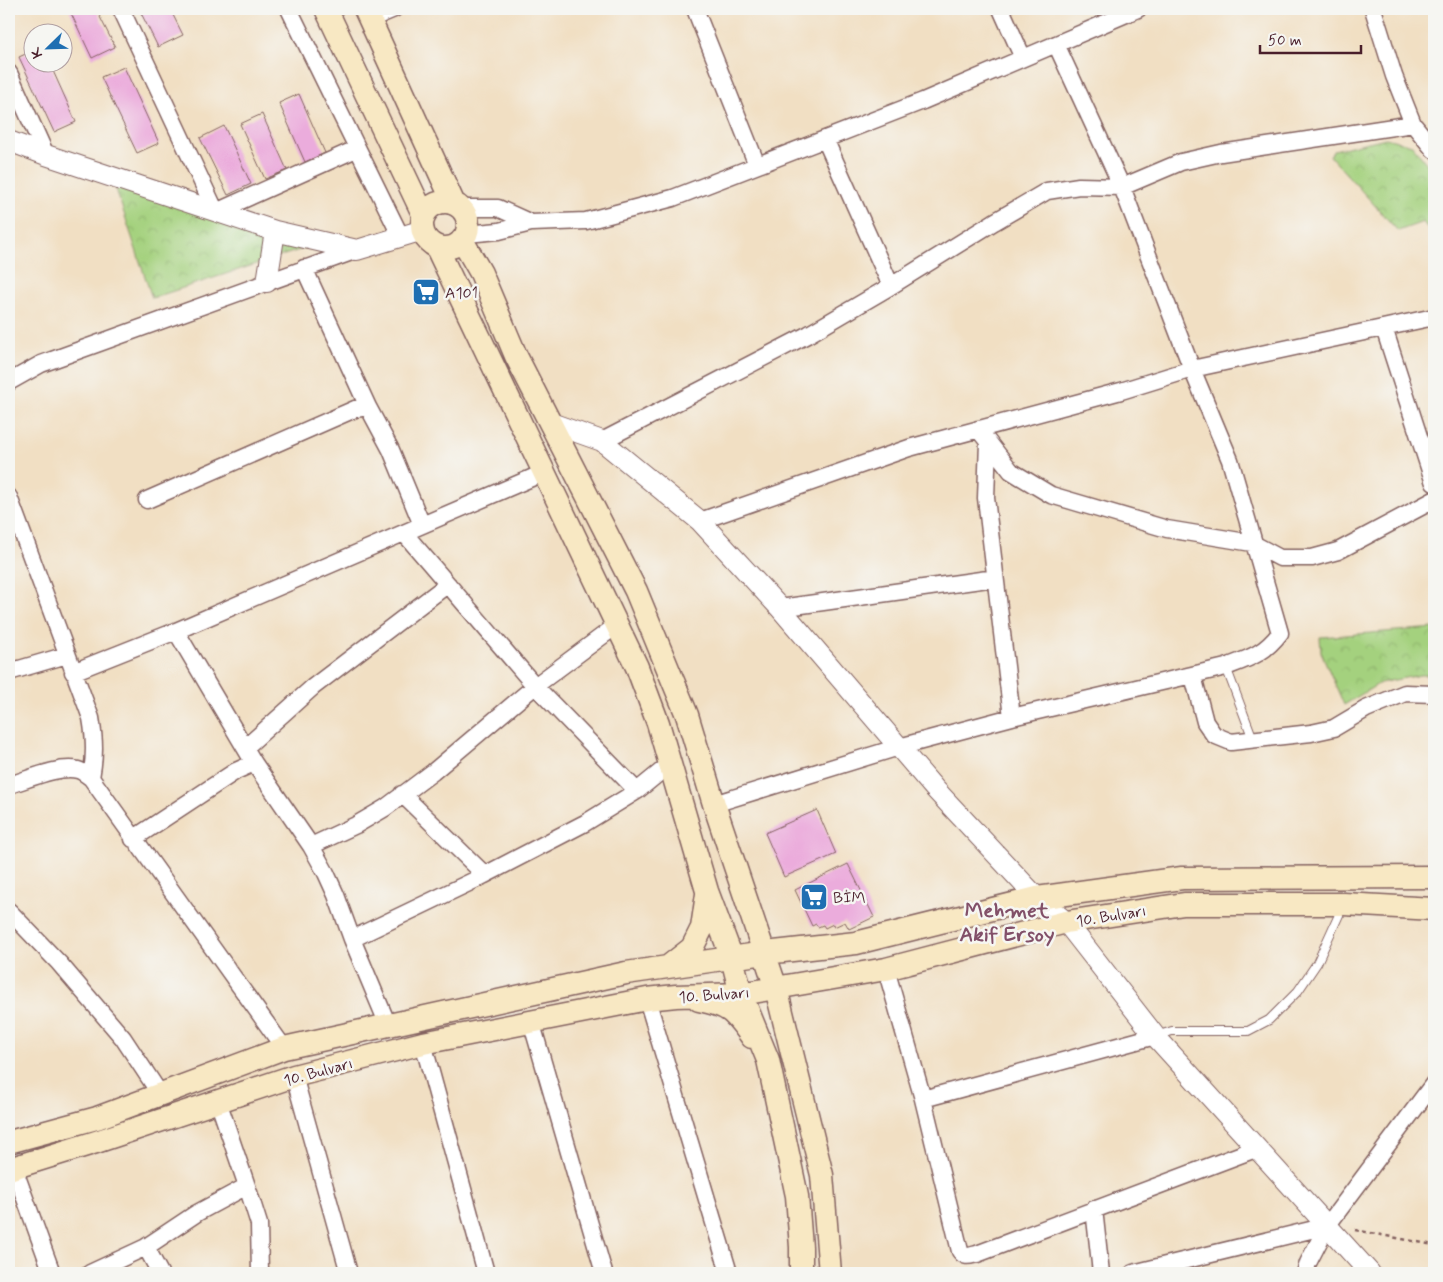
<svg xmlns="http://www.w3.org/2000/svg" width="1443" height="1282" font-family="Mynerve,sans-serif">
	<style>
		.park { fill: url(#park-crowns); stroke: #777854 }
		.building { fill: #ebacdc }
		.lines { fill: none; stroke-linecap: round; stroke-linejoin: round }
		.service-casing { stroke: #846260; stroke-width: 10 }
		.minor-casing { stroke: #846260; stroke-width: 19 }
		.tertiary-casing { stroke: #846260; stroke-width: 22 }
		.secondary-casing { stroke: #846260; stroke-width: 25 }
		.path { stroke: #846260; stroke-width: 2.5; stroke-dasharray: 4 4; stroke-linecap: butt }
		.service { stroke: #fff; stroke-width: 8 }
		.minor { stroke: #fff; stroke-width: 16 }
		.tertiary { stroke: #fff; stroke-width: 20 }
		.secondary { stroke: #f8e8c3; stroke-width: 22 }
		.labels { text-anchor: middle; stroke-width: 5; stroke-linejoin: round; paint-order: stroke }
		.poi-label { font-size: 16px; fill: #4a1f2b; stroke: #f6f6f2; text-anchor: start }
		.street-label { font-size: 16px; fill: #4a1f2b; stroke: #f6f6f2 }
		.district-label { font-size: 21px; font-weight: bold; fill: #825069; stroke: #f6f6f2 }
	</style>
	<defs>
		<pattern id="park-crowns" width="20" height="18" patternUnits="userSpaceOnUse" patternTransform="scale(1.25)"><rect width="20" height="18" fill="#a4d17e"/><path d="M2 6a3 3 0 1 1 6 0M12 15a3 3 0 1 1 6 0" fill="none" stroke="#8fb36d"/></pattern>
	</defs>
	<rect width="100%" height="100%" fill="#f6f6f2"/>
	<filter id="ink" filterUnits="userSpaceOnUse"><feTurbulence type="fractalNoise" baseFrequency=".02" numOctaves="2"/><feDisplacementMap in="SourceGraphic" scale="10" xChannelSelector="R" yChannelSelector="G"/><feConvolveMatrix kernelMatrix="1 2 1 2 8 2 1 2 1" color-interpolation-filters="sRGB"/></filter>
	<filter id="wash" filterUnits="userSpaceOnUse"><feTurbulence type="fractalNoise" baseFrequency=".0096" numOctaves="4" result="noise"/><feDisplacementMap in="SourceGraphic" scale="20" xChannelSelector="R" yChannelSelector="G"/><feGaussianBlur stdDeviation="1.12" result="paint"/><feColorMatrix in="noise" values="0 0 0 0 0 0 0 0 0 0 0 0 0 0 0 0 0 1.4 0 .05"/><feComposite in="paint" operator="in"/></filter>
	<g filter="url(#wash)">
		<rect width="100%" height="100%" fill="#f1dfc3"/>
		<path class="park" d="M 1386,138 L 1412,145 L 1434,173 L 1434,238 L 1423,222 L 1398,231 L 1330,156 L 1334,150 Z
			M 115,186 L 318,244 L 152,298 Z
			M 1434,628 L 1434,675 L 1420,675 L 1380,683 L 1344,705 L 1321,652 L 1320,637 Z"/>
		<g id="blocks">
			<path class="building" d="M 69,9 L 96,9 L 115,47 L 92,58 Z
				M 139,9 L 170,9 L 183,35 L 158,47 Z
				M 32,51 L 32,62 L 49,62 L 76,122 L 54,132 L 19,57 Z
				M 124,67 L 159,143 L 137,153 L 101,77 Z
				M 299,94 L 325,153 L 305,162 L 279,103 Z
				M 262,114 L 287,170 L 265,179 L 240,124 Z
				M 224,126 L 251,184 L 228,195 L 200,138 Z
				M 817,810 L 836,854 L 784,877 L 765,833 Z
				M 848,864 L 874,917 L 849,929 L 845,922 L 834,927 L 833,924 L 825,928 L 823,925 L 818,927 L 816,924 L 812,926 L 795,890 Z"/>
		</g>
	</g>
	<g filter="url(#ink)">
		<use href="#blocks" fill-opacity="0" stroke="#846260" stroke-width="1"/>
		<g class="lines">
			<g class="service-casing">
				<path id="service" d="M 1226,667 L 1253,739
					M 1156,1036 L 1172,1031 L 1248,1031 L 1269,1020 L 1298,991 L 1317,963 L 1343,906"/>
			</g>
			<g class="minor-casing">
				<path id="minor" d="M 121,9 L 216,212 L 356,149
					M 289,9 L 401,237
					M 695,9 L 757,165
					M 1001,9 L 1023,58
					M 1373,9 L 1394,76 L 1413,124 L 1434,150
					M 370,19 L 394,9
					M 9,73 L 46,155
					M 825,139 L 891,286
					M 460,208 L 498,208 L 531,223
					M 466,234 L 499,231 L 531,223 L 586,221 L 673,198 L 923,101 L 1138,9
					M 304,268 L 368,407
					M 1384,328 L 1434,483
					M 9,382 L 41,364 L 357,250
					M 978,429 L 1011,471 L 1051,495 L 1167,529 L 1252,543 L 1280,558 L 1312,558 L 1338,551 L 1434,500
					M 602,441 L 809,334 L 891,286 L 994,222 L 1047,191 L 1079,186 L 1122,187 L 1181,162 L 1221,153 L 1413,124
					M 988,442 L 986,498 L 1012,717
					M 9,497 L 91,718 C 95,741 95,756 91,778
					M 147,500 L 355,409 L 368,407 L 391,450 L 422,525
					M 700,521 L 909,448 L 1121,391 L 1192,369 L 1434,317
					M 404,533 L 535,686 L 637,791
					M 780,608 L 995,578
					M 176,631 L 254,763 L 311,846 L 326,873 L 336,895 L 352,939 L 388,1025
					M 9,672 L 67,655
					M 73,672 L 176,631 L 543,473
					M 1193,676 L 1205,722 L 1214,735 L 1231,742 L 1311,733 L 1334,728 L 1366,709 L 1405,693 L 1434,694
					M 246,747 L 313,687 L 448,584
					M 9,785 C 27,780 59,765 78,770 C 82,771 87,775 91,778 L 284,1048
					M 402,794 L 485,875
					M 714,804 L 899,747 L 1012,717 L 1226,667 C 1250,658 1264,654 1280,633 L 1230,460 L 1192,369 L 1122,187 L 1056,44
					M 133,839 L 236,771 L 254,763
					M 311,846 L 356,825 L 385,808 L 433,772 L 535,686 L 617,625
					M 9,911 L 59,963 L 123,1038 L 160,1094
					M 352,939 L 477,879 L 585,823 L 637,791 L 670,764
					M 886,969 L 923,1099 L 960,1251 C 965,1258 969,1256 977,1254 L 1258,1148
					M 647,999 L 729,1273
					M 531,1021 L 604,1273
					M 423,1043 L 486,1273
					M 294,1076 L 349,1273
					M 923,1099 L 1155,1036
					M 218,1101 L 247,1186 L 259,1224 L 260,1273
					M 14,1168 L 52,1273
					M 1094,1209 L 1101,1273
					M 146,1247 L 197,1213 L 247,1186
					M 90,1273 L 146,1247 L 160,1273
					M 1133,1273 L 1327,1226
					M 1305,1273 L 1308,1263 L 1327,1226 L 1434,1083"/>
			</g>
			<g class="tertiary-casing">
				<path id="tertiary" d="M 9,141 L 46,155 L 275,231 L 357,250 L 423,230
					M 267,282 L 275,231
					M 551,423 L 602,441 L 700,521 L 780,608 L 934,788 L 1037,898 L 1066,922 L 1155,1036 L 1370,1273"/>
			</g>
			<g class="secondary-casing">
				<path id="secondary" d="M 326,9 L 424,216
					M 365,9 L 454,204
					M422 225a23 23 0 1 1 46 0a23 23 0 1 1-46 0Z
					M 462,240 L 481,273 L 516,356 L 636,591 L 687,715 L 714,804 L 776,988 L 822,1175 L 830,1273
					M 436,246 L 637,667 L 658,723 L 707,891 L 732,958 L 741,994 L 768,1060 L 797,1196 L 801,1247 L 801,1273
					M 669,966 L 692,948 L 702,928 L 707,894
					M 699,1000 C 730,1006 734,1012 752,1037
					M 9,1142 L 97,1118 L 284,1048 L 626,973 L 765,953 L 856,943 L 1037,898 L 1182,878 L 1434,877
					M 9,1169 L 96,1142 L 294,1076 L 423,1043 L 647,999 L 676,996 L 741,994 L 886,969 L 1066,922 L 1184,904 L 1344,904 L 1434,909"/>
			</g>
			<path class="path" d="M 1355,1230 L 1434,1245"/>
			<use href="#service" class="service"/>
			<use href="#minor" class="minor"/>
			<use href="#tertiary" class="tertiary"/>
			<use href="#secondary" class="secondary"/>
		</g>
	</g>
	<defs>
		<g id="supermarket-square" transform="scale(1.4375)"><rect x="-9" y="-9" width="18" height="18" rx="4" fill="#1f6fb2" stroke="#f6f6f2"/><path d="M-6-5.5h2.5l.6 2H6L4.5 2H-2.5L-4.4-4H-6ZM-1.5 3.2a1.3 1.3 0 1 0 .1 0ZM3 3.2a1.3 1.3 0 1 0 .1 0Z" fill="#fff"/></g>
	</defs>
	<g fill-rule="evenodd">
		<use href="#supermarket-square" x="426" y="292"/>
		<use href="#supermarket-square" x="814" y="897"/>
	</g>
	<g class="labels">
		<g class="poi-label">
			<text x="445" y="298">A101</text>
			<text x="833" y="903">BİM</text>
		</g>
		<g class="street-label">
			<text transform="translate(1111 915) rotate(-9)" y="6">10. Bulvarı</text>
			<text transform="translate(714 994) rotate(-4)" y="6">10. Bulvarı</text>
			<text transform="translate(318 1071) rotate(-15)" y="6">10. Bulvarı</text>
		</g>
		<g class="district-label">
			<text x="1007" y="917">Mehmet<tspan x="1007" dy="24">Akif Ersoy</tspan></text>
		</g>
	</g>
	<rect width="1443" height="1282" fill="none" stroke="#f6f6f2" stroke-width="30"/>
	<g transform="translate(48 48) rotate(247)"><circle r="24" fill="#f6f6f2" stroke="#b1a0a2"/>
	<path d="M0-4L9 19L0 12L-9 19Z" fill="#1f6fb2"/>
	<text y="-8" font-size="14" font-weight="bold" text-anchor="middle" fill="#4a1f2b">K</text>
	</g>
	<path d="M1260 45v8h101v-8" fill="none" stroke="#4a1f2b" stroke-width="2.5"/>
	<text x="1268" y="45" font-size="15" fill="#4a1f2b" stroke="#f6f6f2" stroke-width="4" paint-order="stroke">50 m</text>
</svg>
